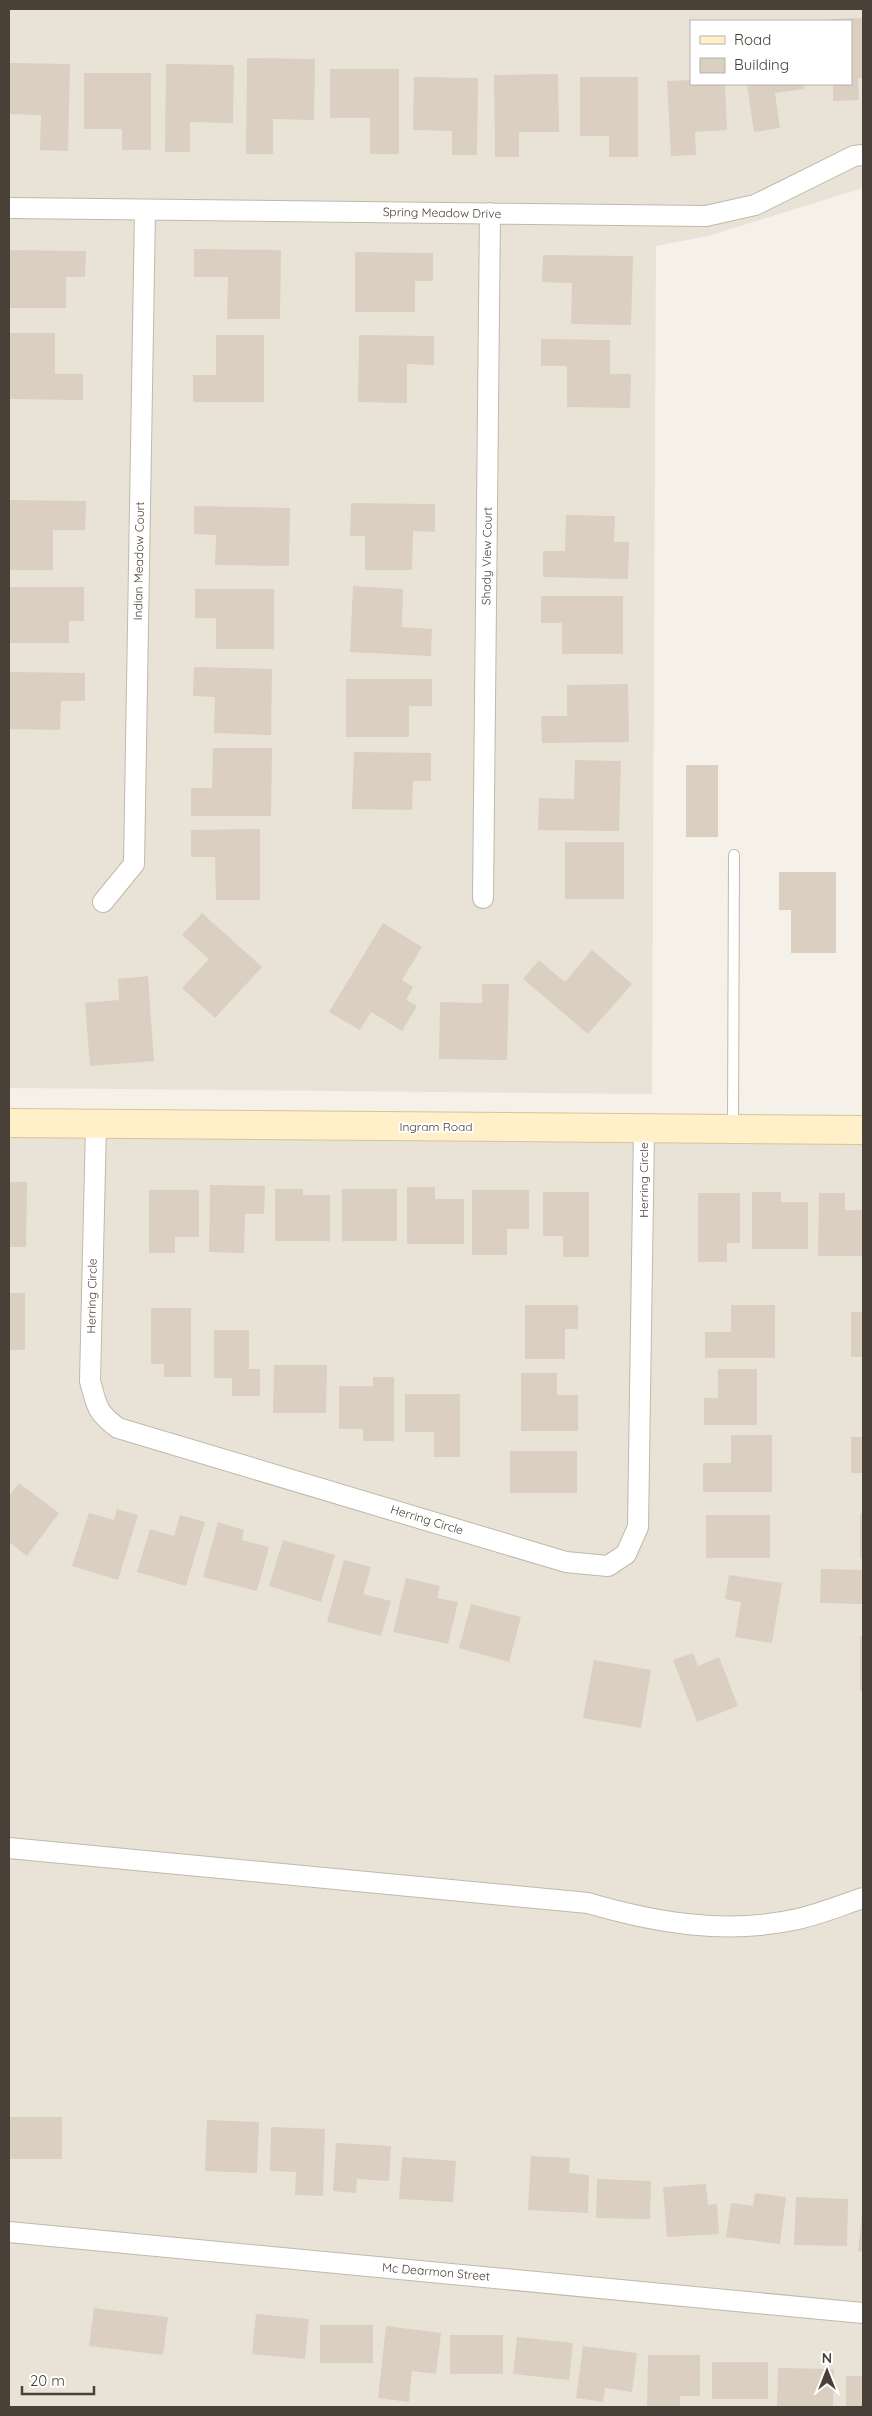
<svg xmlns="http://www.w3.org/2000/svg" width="872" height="2416" font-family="Quicksand,sans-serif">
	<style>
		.residential { fill: #e9e3d7; fill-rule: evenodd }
		.building { fill: #dacfc1 }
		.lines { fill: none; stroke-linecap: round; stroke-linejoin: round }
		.lane-casing { stroke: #c1b8ab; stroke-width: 12 }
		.street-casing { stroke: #c1b8ab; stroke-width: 22 }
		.secondary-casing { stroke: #d7c497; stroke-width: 30 }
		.lane { stroke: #fff; stroke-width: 10 }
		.street { stroke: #fff; stroke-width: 20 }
		.secondary { stroke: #fff0c9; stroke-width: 28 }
		.labels { text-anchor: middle; stroke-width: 4; stroke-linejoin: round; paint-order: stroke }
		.street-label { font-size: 12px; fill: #494137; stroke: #fff }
	</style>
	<rect width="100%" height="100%" fill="#f5f1e9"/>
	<path class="residential" d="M 9,9 L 863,9 L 863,188 L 708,236 L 656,246 L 652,1094 L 9,1088 ZM 691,21 L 851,21 L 851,84 L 691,84 Z
		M 9,1136 L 863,1144 L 863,2407 L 9,2407 Z"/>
	<path class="building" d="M 863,18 L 863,78 L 858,78 L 859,100 L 833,101 L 833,84 L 851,84 L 851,21 L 831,21 L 831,19 Z
		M 247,58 L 315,59 L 314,120 L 273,119 L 273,154 L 246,154 Z
		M 9,63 L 70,64 L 68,151 L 40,150 L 41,115 L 9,114 Z
		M 166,64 L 234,65 L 233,123 L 190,122 L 190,152 L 165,152 Z
		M 330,69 L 399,69 L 399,154 L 370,154 L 370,118 L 330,118 Z
		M 84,73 L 151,73 L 151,150 L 122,150 L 122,129 L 84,129 Z
		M 558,74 L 559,132 L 519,132 L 519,157 L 495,157 L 494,75 Z
		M 414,77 L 478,78 L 477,155 L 452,155 L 452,131 L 413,130 Z
		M 580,77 L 638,77 L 638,157 L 609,157 L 609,136 L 580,136 Z
		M 691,80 L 691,84 L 725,84 L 727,130 L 695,132 L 696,155 L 671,156 L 667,81 Z
		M 747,84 L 803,84 L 804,89 L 775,93 L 780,128 L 754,132 Z
		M 194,249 L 281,250 L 280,319 L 227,319 L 228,277 L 194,277 Z
		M 9,250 L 86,251 L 85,277 L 66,277 L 66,308 L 9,308 Z
		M 355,252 L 433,253 L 433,281 L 415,281 L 415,312 L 355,312 Z
		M 543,255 L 633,256 L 631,325 L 571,324 L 572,283 L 542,282 Z
		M 9,333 L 55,333 L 55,374 L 83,374 L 83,400 L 9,399 Z
		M 216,335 L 264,335 L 264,402 L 193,402 L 193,375 L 216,375 Z
		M 359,335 L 434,336 L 434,365 L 407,364 L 407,403 L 358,402 Z
		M 541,339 L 610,340 L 610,374 L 631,374 L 630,408 L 567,407 L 567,366 L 541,366 Z
		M 9,500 L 86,501 L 85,530 L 53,530 L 53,570 L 9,570 Z
		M 351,503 L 435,504 L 435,532 L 413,531 L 412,570 L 365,570 L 365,536 L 350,536 Z
		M 194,506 L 290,508 L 289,566 L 215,565 L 216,535 L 194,534 Z
		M 566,515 L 615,516 L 614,542 L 629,542 L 628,579 L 543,577 L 543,551 L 565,551 Z
		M 353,586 L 403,589 L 402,627 L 432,629 L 431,656 L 350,652 Z
		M 9,587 L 84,587 L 84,621 L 69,621 L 69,643 L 9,643 Z
		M 195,589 L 274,589 L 274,649 L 216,649 L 216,618 L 195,618 Z
		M 541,596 L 623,596 L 623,654 L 562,654 L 562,623 L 541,623 Z
		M 194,667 L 272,669 L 271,735 L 214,733 L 215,697 L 193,696 Z
		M 9,672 L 85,673 L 85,701 L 61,701 L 60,730 L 9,729 Z
		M 346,679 L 432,679 L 432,706 L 409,706 L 409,737 L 346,737 Z
		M 628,684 L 629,742 L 542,743 L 541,716 L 567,716 L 567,685 Z
		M 213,748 L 272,748 L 271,816 L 191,816 L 191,788 L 212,788 Z
		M 354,752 L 431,753 L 431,781 L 413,781 L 412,810 L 352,809 Z
		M 575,760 L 621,761 L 619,831 L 538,830 L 539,798 L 574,799 Z
		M 686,765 L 718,765 L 718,837 L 686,837 Z
		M 260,829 L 260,900 L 216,900 L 215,857 L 191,857 L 191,830 Z
		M 565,842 L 624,842 L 624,899 L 565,899 Z
		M 779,872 L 836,872 L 836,953 L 791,953 L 791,910 L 779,910 Z
		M 202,913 L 262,967 L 215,1018 L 182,988 L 209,959 L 182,935 Z
		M 383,923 L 422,947 L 402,980 L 413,987 L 406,1000 L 417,1006 L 402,1031 L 371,1012 L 360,1030 L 329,1012 Z
		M 592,950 L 632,984 L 588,1034 L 523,979 L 539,960 L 565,982 Z
		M 148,976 L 154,1061 L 90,1066 L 85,1003 L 119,1000 L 118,979 Z
		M 482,984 L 509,984 L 507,1060 L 439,1059 L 440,1002 L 482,1003 Z
		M 9,1182 L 27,1182 L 26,1247 L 9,1247 Z
		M 210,1185 L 265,1186 L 264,1214 L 245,1214 L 244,1253 L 209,1252 Z
		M 407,1187 L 435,1187 L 435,1199 L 464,1199 L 464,1244 L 407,1244 Z
		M 275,1189 L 303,1189 L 303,1195 L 330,1195 L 330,1241 L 275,1241 Z
		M 342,1189 L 397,1189 L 397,1241 L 342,1241 Z
		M 149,1190 L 199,1190 L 199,1237 L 175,1237 L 175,1253 L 149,1253 Z
		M 472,1190 L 529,1190 L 529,1229 L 507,1229 L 507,1255 L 472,1255 Z
		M 543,1192 L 589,1192 L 589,1257 L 563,1257 L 563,1236 L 543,1236 Z
		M 752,1192 L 781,1192 L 781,1202 L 808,1202 L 808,1249 L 752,1249 Z
		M 698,1193 L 740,1193 L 740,1243 L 727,1243 L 727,1262 L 698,1262 Z
		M 819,1193 L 845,1193 L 845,1210 L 863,1210 L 863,1256 L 818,1256 Z
		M 9,1293 L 25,1293 L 25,1350 L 9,1350 Z
		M 525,1305 L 578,1305 L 578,1329 L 565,1329 L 565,1359 L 525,1359 Z
		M 731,1305 L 775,1305 L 775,1358 L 705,1358 L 705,1332 L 731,1332 Z
		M 151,1308 L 191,1308 L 191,1377 L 164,1377 L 164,1364 L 151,1364 Z
		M 851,1312 L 863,1312 L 863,1357 L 851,1357 Z
		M 214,1330 L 249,1330 L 249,1369 L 260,1369 L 260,1396 L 232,1396 L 232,1378 L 214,1378 Z
		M 274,1365 L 327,1365 L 326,1413 L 273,1413 Z
		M 718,1369 L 757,1369 L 757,1425 L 704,1425 L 704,1398 L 718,1398 Z
		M 521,1373 L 557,1373 L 557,1395 L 578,1395 L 578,1431 L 521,1431 Z
		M 373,1377 L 394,1377 L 394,1441 L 363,1441 L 363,1429 L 339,1429 L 339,1386 L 373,1386 Z
		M 405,1394 L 460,1394 L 460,1457 L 434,1457 L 434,1432 L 405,1432 Z
		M 731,1435 L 772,1435 L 772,1492 L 703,1492 L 703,1463 L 731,1463 Z
		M 851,1437 L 863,1437 L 863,1473 L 851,1473 Z
		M 510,1451 L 577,1451 L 577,1493 L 510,1493 Z
		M 19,1483 L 59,1513 L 27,1556 L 9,1542 L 9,1496 Z
		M 117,1509 L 138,1515 L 118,1580 L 72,1566 L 89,1513 L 114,1520 Z
		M 860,1513 L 863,1513 L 863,1559 L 860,1559 Z
		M 180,1515 L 205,1522 L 186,1586 L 137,1572 L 150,1529 L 174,1536 Z
		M 706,1515 L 770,1515 L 770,1558 L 706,1558 Z
		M 218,1522 L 244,1530 L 242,1540 L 269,1547 L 257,1591 L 203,1577 Z
		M 283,1540 L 335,1555 L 321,1602 L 269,1586 Z
		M 344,1560 L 371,1567 L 363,1594 L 391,1601 L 381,1636 L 327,1622 Z
		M 821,1569 L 863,1570 L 863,1604 L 820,1603 Z
		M 729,1575 L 782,1583 L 772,1643 L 735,1637 L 741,1602 L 725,1599 Z
		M 406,1578 L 440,1586 L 437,1598 L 458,1602 L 448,1644 L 393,1632 Z
		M 471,1604 L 521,1617 L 509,1662 L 459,1648 Z
		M 860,1636 L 863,1636 L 863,1691 L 860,1691 Z
		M 693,1653 L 698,1666 L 719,1657 L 738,1706 L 697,1722 L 673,1660 Z
		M 594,1660 L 651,1670 L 641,1728 L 583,1718 Z
		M 9,2117 L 62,2117 L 62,2159 L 9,2159 Z
		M 207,2120 L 259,2122 L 257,2173 L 205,2171 Z
		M 271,2127 L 325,2129 L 323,2196 L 295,2195 L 296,2172 L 270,2171 Z
		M 336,2143 L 391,2146 L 389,2181 L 357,2179 L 356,2193 L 333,2191 Z
		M 531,2156 L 570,2158 L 569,2173 L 589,2175 L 588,2213 L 528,2210 Z
		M 402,2157 L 456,2161 L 453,2202 L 399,2199 Z
		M 597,2179 L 651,2181 L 650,2219 L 596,2218 Z
		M 706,2184 L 708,2205 L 717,2204 L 719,2234 L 667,2237 L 663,2187 Z
		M 755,2193 L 786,2197 L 780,2244 L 726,2237 L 731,2203 L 753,2206 Z
		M 796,2197 L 848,2199 L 847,2246 L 794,2245 Z
		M 862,2214 L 863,2214 L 863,2252 L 858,2251 Z
		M 94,2308 L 168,2317 L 163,2355 L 89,2346 Z
		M 256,2314 L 309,2319 L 305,2359 L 252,2354 Z
		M 320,2325 L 373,2325 L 373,2363 L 320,2363 Z
		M 386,2326 L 441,2333 L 436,2374 L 412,2371 L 409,2402 L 378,2398 Z
		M 450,2335 L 503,2335 L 503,2374 L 450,2374 Z
		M 517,2337 L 573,2343 L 569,2380 L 513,2374 Z
		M 583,2346 L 637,2353 L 632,2392 L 605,2388 L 603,2402 L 576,2398 Z
		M 648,2355 L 700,2355 L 700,2396 L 680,2396 L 680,2407 L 647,2407 Z
		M 712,2362 L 768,2362 L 768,2399 L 712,2399 Z
		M 778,2368 L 834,2369 L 833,2407 L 777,2406 Z
		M 846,2376 L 863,2376 L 863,2407 L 846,2407 Z"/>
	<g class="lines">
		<g class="lane-casing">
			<path id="lane" d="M 733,1128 L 734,855"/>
		</g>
		<g class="street-casing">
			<path id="street" d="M 9,208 L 706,216 L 755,205 L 854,156 L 863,155
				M 483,898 L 490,213
				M 103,902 L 134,864 L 145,210
				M 96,1125 L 90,1381 C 97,1406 96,1412 118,1428 L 566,1562 L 608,1566 L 626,1554 L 638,1527 L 644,1129
				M 9,1848 L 588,1903 C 656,1923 727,1935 798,1919 C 820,1914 842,1905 863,1898
				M 9,2232 L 863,2313"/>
		</g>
		<g class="secondary-casing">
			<path id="secondary" d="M 9,1123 L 863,1130"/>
		</g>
		<use href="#lane" class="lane"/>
		<use href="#street" class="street"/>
		<use href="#secondary" class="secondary"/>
	</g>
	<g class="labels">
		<g class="street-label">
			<text transform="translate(442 213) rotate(1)" y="4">Spring Meadow Drive</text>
			<text transform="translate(487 556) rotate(-89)" y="4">Shady View Court</text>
			<text transform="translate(139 561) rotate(-89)" y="4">Indian Meadow Court</text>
			<text x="436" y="1131">Ingram Road</text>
			<text transform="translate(644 1180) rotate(-90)" y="4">Herring Circle</text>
			<text transform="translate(92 1296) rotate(-89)" y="4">Herring Circle</text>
			<text transform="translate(427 1520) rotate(17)" y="4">Herring Circle</text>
			<text transform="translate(436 2272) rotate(5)" y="4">Mc Dearmon Street</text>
		</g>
	</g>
	<rect width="872" height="2416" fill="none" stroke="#494137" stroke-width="20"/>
	<rect x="690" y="20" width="162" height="65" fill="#ffffff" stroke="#b6b3af"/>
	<rect x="700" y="36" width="25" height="8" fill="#fff0c9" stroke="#b6b3af"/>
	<text x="734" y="45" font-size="15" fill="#494137">Road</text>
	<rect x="700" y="58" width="25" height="15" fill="#dacfc1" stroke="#b6b3af"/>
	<text x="734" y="70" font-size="15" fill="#494137">Building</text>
	<g transform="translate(827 2371)" stroke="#ffffff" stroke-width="4" paint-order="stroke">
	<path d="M0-4L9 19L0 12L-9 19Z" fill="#494137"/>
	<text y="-8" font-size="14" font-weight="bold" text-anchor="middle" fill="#494137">N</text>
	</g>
	<path d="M22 2386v8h72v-8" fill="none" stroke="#494137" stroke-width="2.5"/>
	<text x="30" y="2386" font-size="15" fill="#494137" stroke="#ffffff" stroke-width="4" paint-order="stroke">20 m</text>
</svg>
